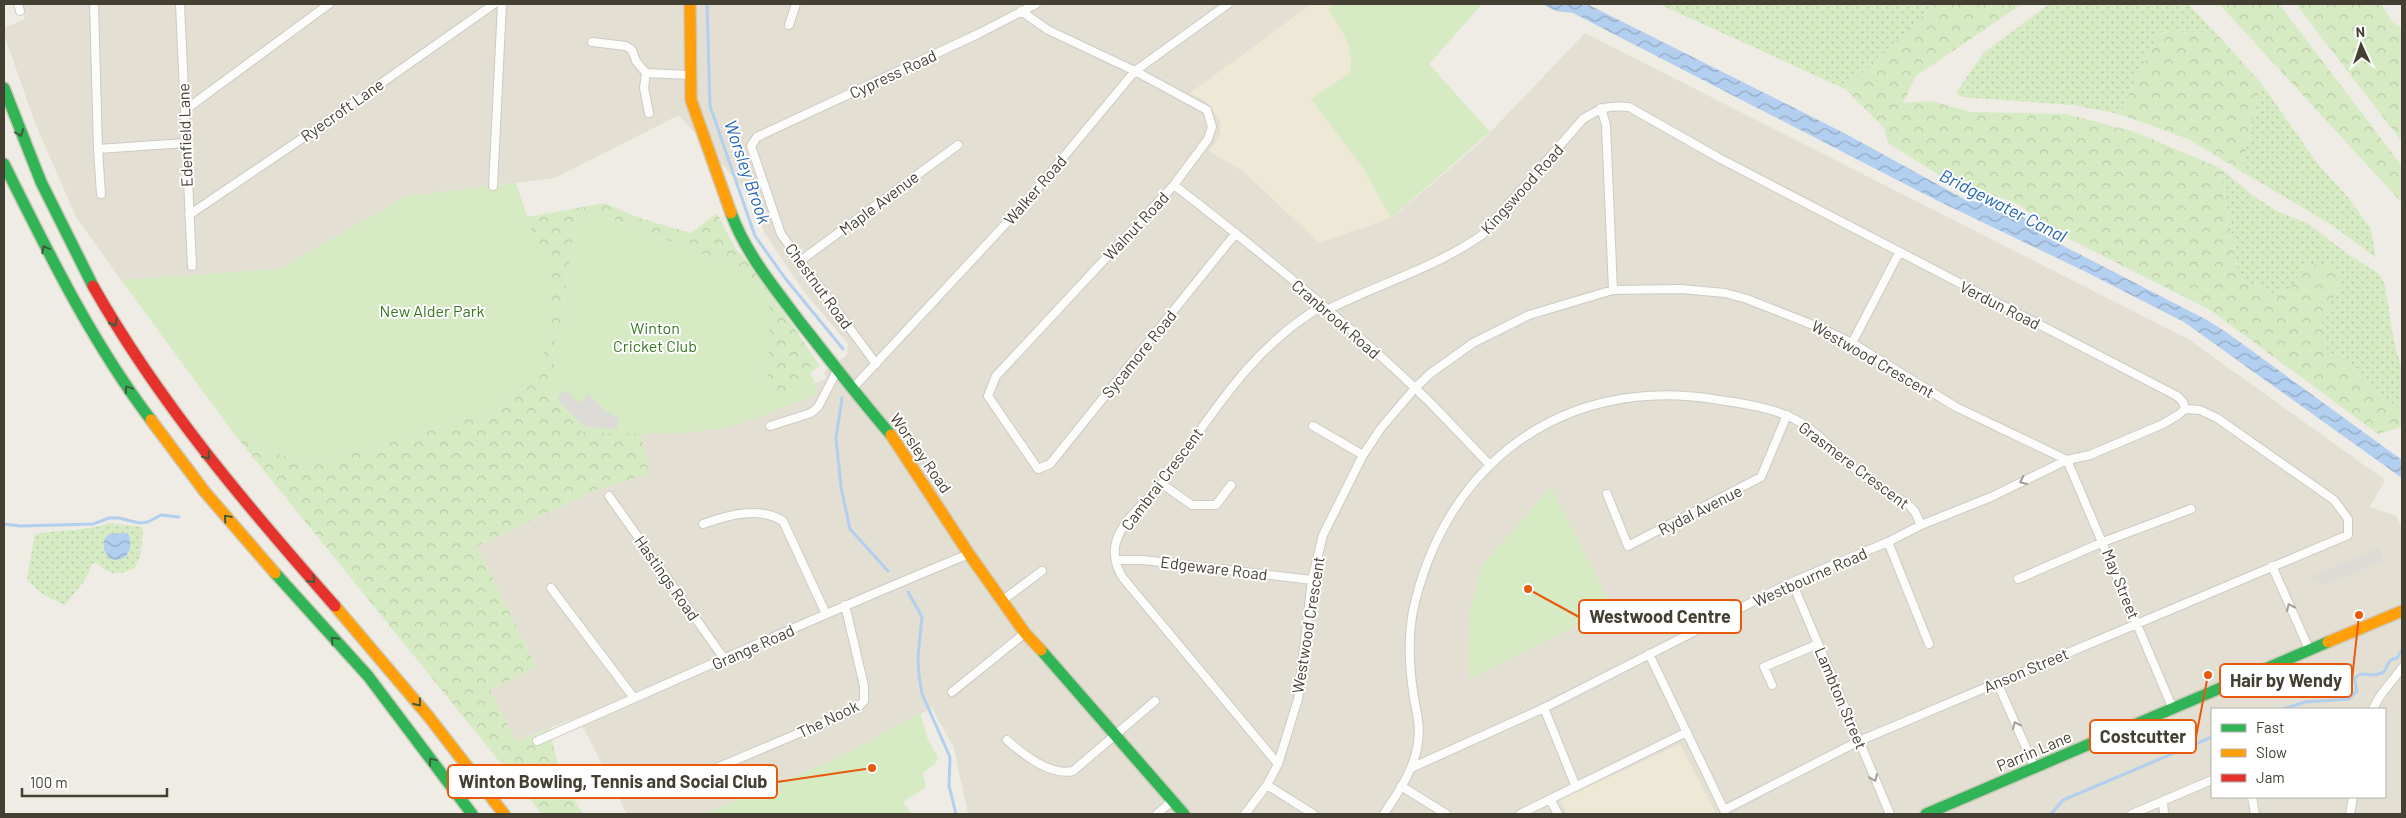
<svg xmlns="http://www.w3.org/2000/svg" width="2406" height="818" font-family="Barlow,sans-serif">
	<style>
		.residential { fill: #e3dfd2; fill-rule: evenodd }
		.education { fill: #ede9d6 }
		.grass { fill: url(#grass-dots) }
		.forest { fill: url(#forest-crowns) }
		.park { fill: #d6ebc3 }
		.parking { fill: #dddbd6 }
		.water { fill: url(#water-waves) }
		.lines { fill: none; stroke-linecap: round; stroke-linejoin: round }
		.stream { stroke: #b2cff0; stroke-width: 3 }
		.street-casing { stroke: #cccac3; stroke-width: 10 }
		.fast-casing { stroke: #cecabb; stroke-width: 14 }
		.slow-casing { stroke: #cecabb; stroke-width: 14 }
		.jam-casing { stroke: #cecabb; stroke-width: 14 }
		.street { stroke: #fcfcfb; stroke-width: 8 }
		.fast { stroke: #30b455; stroke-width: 11 }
		.slow { stroke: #ff9f0a; stroke-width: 11 }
		.jam { stroke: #e5322d; stroke-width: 11 }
		.oneway { stroke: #3e5c3b }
		.oneway2 { stroke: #a09e96 }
		.labels { text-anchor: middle; stroke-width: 4; stroke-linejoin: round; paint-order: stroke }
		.street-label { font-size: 16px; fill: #433f32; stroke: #fff }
		.park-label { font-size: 16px; fill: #387822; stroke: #fff }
		.water-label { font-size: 18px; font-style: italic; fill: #2566b5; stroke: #fff }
		.leader { fill: none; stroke: #e8590c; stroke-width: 2 }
		.callout-dot { fill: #e8590c; stroke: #fff; stroke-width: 2 }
		.callout { fill: #fff; stroke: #e8590c; stroke-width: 2 }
		.callout-label { font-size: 18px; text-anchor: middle; font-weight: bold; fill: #433f32 }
	</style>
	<defs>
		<pattern id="grass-dots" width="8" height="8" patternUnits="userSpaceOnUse" patternTransform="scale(1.25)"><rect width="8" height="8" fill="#d6ebc3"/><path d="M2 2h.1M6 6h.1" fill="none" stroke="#b9cba8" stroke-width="1.8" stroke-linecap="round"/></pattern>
		<pattern id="forest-crowns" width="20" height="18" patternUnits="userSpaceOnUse" patternTransform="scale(1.25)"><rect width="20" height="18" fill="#d6ebc3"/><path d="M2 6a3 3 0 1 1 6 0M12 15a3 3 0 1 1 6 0" fill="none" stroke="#b9cba8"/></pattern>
		<pattern id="water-waves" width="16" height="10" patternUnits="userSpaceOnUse" patternTransform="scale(1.25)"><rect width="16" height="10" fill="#b2cff0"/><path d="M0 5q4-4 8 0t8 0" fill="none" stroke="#92a9c3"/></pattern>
	</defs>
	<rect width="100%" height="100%" fill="#eeece5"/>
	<path class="residential" d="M 21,4 L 1312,4 L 1191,93 L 1207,102 L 1220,121 L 1220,136 L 1210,151 L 1243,171 L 1281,204 L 1392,218 L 1480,143 L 1585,33 L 2188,339 L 2385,480 L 2370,507 L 2396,516 L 2402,528 L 2402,814 L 968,814 L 954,748 L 932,708 L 842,756 L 705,814 L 627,814 L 578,717 L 516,741 L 490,690 L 536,667 L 477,546 L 601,488 L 649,474 L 641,433 L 699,431 L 737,424 L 817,394 L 816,383 L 827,378 L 824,372 L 847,355 L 848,344 L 803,290 L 765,234 L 752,198 L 679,115 L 555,178 L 407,196 L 279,269 L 121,280 L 76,217 L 35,123 L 4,34 L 4,28 L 25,19 ZM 2212,709 L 2385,709 L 2385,797 L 2212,797 Z"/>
	<path class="education" d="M 1312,4 L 1482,4 L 1429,64 L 1490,132 L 1391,218 L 1319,243 L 1243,171 L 1209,151 L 1220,136 L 1220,121 L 1207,102 L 1190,93 Z
		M 1680,744 L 1716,814 L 1567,814 L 1560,800 Z"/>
	<path class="grass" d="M 1659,4 L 1935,4 L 1845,89 Z
		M 2049,4 L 2188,4 L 2216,33 L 2159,32 L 2119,114 L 2072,105 L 1962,97 L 1956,93 L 1983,53 Z
		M 2261,83 L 2317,163 L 2347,196 L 2371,229 L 2376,258 L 2332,225 L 2241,171 Z
		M 2220,168 L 2252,195 L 2277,211 L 2309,224 L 2345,252 L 2379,274 L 2385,285 L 2394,342 L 2402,370 L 2402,410 L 2377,394 L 2354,369 L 2327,350 L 2321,325 L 2341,280 L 2309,264 L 2287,291 L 2272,293 L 2239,278 Z
		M 109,523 L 143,527 L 141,553 L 135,568 C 125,572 117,576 107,571 C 101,568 100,563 93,563 L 85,580 L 65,605 C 49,598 37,593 27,578 L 35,534 C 60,529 86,532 109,523 Z"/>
	<path class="forest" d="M 1935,4 L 2022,4 L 1916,76 L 1903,103 L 1931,101 L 1971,112 L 2066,114 L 2135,132 L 2220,168 L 2239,278 L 2272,293 L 2287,291 L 2309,264 L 2331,267 L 2341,280 L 2321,325 L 2327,350 L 2354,369 L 2377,394 L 2402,410 L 2402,427 L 2378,434 L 2210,310 L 2054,231 L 2018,204 L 1939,175 L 1888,143 L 1884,128 L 1845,89 Z
		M 2219,4 L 2279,4 L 2402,166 L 2402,203 Z
		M 2296,4 L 2381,4 L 2392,22 L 2401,28 L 2402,142 Z
		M 2159,32 L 2216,33 L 2261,83 L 2241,171 L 2188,139 L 2119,114 Z
		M 605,203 L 639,218 L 691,233 L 717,213 L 735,248 L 753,268 L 820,366 L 810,373 L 816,383 L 770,397 L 767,386 L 770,309 L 728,264 L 597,213 L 576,220 L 560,327 L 551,355 L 582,432 L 641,433 L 649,474 L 601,488 L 477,546 L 536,667 L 490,690 L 516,741 L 551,728 C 553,760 566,787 583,814 L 542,814 L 235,435 L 284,456 L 334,458 L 480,415 L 525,386 L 533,234 L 527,217 Z"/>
	<path class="park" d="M 1335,4 L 1482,4 L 1429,64 L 1490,132 L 1391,218 L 1362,166 L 1311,99 L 1350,73 C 1354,43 1343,34 1328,9 Z
		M 516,183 L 533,234 L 550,260 L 551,324 L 542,361 L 525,386 L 480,415 L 334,458 L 284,456 L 235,435 L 121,280 L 279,269 L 407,196 Z
		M 597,213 L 728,264 L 764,293 L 770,309 L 767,386 L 770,396 L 816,383 L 817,394 C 791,404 764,416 738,424 C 689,438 632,433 582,432 L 544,387 L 556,365 L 551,355 L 560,327 L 576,220 Z
		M 1551,487 L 1612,607 L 1469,679 L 1470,610 L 1482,566 Z
		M 920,713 L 928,740 L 938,757 L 935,764 L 923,773 L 926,787 L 903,802 L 912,814 L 705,814 L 842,756 Z"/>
	<path class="parking" d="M 567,390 L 578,403 L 589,394 L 604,410 L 619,419 L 617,429 L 587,427 L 579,422 L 558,401 L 558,396 Z
		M 2379,548 L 2384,560 L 2322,586 L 2319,579 L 2314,581 L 2312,576 Z"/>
	<path class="water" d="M 1542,4 L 1587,4 L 1846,134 L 1966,200 L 2004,206 L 2019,213 L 2048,238 L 2207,320 L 2226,332 L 2402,460 L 2402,478 L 2184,322 L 2084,271 L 1934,199 L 1573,13 L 1556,11 Z
		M 128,533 C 134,548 128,563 110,559 L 104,550 L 104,540 L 109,534 Z"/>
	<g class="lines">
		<path class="stream" d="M 707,4 L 710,106 L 755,236 L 785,278 L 843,349
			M 842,398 L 836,438 L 841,487 L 850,529 L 888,571
			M 4,524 L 20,526 L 93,524 L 109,518 L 119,518 L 139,523 L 148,522 L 161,515 L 179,517
			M 908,592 L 922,617 L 918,657 L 919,676 L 922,694 L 950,757 L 949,786 L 956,814
			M 2283,709 L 2305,702 L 2349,699 L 2357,691 L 2354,678 L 2361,674 L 2375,675 L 2384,672 C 2388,666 2387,659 2397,658 L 2402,650
			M 2051,814 L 2063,800 L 2212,737"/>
		<g class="street-casing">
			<path id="street" d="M 18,4 L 20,11
				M 94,4 L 98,149 L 101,194
				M 180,4 L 192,266
				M 1021,11 L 1048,30 L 1135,71 L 1207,110 L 1212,127 L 1208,139 L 1174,185 L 996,376 L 988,396 L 1038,469 L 1050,464 L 1236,233
				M 789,25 L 796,4
				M 592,42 L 626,46 L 632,50 L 636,61 L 646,73 L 644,88 L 649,113
				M 646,73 L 690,75
				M 1601,108 L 1606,125 L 1613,290
				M 185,110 L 329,4
				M 98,149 L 185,143
				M 1174,185 C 1257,249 1339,316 1415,388 C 1441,412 1464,439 1489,464
				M 493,186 L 502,4
				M 189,215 L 319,127 L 494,4
				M 800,261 L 958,145
				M 1327,310 C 1378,284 1435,268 1482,235 L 1583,119 C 1601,108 1607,105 1629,107 L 1719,158 L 2177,396 L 2183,402 L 2185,409
				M 1852,343 L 1899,253
				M 876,364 L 781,234 L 751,146 L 757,137 L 978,34 L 1036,4
				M 852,389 L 1026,202 L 1135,71 L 1228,4
				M 770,426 L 811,413 L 818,407 L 838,369
				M 1313,426 L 1363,455
				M 2067,460 L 2173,709
				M 1162,484 L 1192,505 L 1216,505 L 1231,485
				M 1607,494 L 1628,546 L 1761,477 L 1787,415
				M 609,496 L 725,660
				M 703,524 C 728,515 759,506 783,521 L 826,614
				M 1888,542 L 1929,644
				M 1116,560 L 1143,560 L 1312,580
				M 2272,566 L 2309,649
				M 2018,579 L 2103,542 L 2191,509
				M 1792,582 L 1890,814
				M 551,588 L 634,698
				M 1003,600 L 1042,571
				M 1649,654 L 1725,812
				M 1997,682 L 2035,768
				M 1772,685 L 1764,667 L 1818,644
				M 952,692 L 1025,633
				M 1544,708 L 1576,787
				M 2373,709 L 2380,696 L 2402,668
				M 1007,740 C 1024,755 1050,776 1073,771 L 1155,701
				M 537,741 C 681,678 824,613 969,554
				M 1278,764 L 1123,578 C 1116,567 1113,554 1116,542 C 1124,517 1148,501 1163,482 C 1211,417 1250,348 1322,306
				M 1411,768 L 1544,708 L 1792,582 L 1888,542 L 1921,525 L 1991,497 L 2067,460 L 2090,455 L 2163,424 L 2178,415 L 2185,409
				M 700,775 L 856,709 L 864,701 L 864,686 L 845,605
				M 1267,785 L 1313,814
				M 1401,786 L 1446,814
				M 2252,797 L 2255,814
				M 1550,799 L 1558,814
				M 2163,801 L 2164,814
				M 1724,810 L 1859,741 L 2348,535 L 2348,519 L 2334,500 L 2217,418 L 2200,410 L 2185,409
				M 1157,814 L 1172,801
				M 1245,814 L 1267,785 L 1278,764 L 1298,699 L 1312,580 L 1323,535 L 1363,455 L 1381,428 L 1415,388 L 1431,373 L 1473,343 L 1529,315 L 1613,290 L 1681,289 L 1725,293 L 1747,299 L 1823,329 L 1852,343 L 1956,407 L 2067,460
				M 1384,814 C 1398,792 1415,769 1418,742 C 1421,724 1415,708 1413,691 C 1409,664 1408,638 1413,611 C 1445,464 1562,376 1713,399 C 1738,403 1765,406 1788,416 C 1814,427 1830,448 1851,466 C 1868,481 1888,492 1908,504 L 1915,512 L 1921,525
				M 1520,814 L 1687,732
				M 2132,814 L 2212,780
				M 2350,814 L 2353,797"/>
		</g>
		<g class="fast-casing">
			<path id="fast" d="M 4,88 L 41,182 L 93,286
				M 4,164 C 48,252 91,341 151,420
				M 731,213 C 746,254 774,287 800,322 C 830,360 859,398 891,435
				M 275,573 L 368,676 L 472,814
				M 1041,650 L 1184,814
				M 1926,814 L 2328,642"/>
		</g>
		<g class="slow-casing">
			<path id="slow" d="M 690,4 L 691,100 L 731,213
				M 151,420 L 205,492 L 275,573
				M 891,435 L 969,554 L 1025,633 L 1041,650
				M 335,606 L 429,717 L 504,814
				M 2328,642 L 2402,611"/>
		</g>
		<g class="jam-casing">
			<path id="jam" d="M 93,286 C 160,404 246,505 335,606"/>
		</g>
		<use href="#street" class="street"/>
		<use href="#fast" class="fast"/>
		<use href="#slow" class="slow"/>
		<use href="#jam" class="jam"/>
	</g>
	<defs><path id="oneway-chevron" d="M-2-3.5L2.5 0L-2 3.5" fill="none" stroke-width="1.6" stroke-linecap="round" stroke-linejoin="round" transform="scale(1.25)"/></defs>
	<g class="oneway">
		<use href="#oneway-chevron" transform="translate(20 133) rotate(68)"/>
		<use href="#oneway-chevron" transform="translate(45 249) rotate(-118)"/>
		<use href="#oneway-chevron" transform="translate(114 323) rotate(60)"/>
		<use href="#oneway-chevron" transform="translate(128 389) rotate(-124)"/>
		<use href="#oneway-chevron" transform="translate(207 456) rotate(51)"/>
		<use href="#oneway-chevron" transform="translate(227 518) rotate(-131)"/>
		<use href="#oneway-chevron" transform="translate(312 580) rotate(48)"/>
		<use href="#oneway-chevron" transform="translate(334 640) rotate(-133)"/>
		<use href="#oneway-chevron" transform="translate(418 703) rotate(51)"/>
		<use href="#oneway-chevron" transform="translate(432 761) rotate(-127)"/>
	</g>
	<g class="oneway2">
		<use href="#oneway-chevron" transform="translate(2023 481) rotate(155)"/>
		<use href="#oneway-chevron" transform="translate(2290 607) rotate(-114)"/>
		<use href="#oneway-chevron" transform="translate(2016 725) rotate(-114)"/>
		<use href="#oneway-chevron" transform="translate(1874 778) rotate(67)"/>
	</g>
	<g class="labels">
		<g class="street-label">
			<text transform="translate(893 74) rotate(-25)" y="6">Cypress Road</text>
			<text transform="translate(342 110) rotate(-35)" y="6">Ryecroft Lane</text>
			<text transform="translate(185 135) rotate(-92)" y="6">Edenfield Lane</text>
			<text transform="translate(1522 189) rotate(-48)" y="6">Kingswood Road</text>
			<text transform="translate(1035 190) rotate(-49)" y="6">Walker Road</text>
			<text transform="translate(879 203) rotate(-37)" y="6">Maple Avenue</text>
			<text transform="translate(1136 226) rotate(-47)" y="6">Walnut Road</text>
			<text transform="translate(819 286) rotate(54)" y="6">Chestnut Road</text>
			<text transform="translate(2000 305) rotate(27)" y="6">Verdun Road</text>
			<text transform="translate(1336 319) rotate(41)" y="6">Cranbrook Road</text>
			<text transform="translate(1139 354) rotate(-51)" y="6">Sycamore Road</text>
			<text transform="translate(1873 359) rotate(30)" y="6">Westwood Crescent</text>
			<text transform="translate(921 453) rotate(55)" y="6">Worsley Road</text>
			<text transform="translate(1854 465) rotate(37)" y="6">Grasmere Crescent</text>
			<text transform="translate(1162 479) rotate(-53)" y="6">Cambrai Crescent</text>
			<text transform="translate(1700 510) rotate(-27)" y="6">Rydal Avenue</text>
			<text transform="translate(1214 568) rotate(7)" y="6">Edgeware Road</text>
			<text transform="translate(1810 577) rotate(-24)" y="6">Westbourne Road</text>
			<text transform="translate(667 578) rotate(55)" y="6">Hastings Road</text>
			<text transform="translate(2121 584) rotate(68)" y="6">May Street</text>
			<text transform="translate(1308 625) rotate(-81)" y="6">Westwood Crescent</text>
			<text transform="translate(753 647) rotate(-24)" y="6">Grange Road</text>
			<text transform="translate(2026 670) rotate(-23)" y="6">Anson Street</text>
			<text transform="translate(1841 698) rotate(67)" y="6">Lambton Street</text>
			<text transform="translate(828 719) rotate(-26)" y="6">The Nook</text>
			<text transform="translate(2034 751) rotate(-23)" y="6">Parrin Lane</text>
		</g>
		<g class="park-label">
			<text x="432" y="317">New Alder Park</text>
			<text x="655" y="334">Winton<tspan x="655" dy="18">Cricket Club</tspan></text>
		</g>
		<g class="water-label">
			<text transform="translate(747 172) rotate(71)" y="6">Worsley Brook</text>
			<text transform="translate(2003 206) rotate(27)" y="6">Bridgewater Canal</text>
		</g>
	</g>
	<path class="leader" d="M1528 589L1579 617M2359 615L2352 680M2208 675L2196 737M872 768L777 782"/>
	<g class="callout-dot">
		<circle cx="1528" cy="589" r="5"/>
		<circle cx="2359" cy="615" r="5"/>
		<circle cx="2208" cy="675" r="5"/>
		<circle cx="872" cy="768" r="5"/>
	</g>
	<g class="callout">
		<rect x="1579" y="600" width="162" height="33" rx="5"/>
		<rect x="2220" y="664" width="132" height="33" rx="5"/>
		<rect x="2090" y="720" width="106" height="33" rx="5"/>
		<rect x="448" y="765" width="329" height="33" rx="5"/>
	</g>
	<g class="callout-label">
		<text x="1660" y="623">Westwood Centre</text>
		<text x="2286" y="687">Hair by Wendy</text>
		<text x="2143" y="743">Costcutter</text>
		<text x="613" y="788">Winton Bowling, Tennis and Social Club</text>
	</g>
	<rect width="2406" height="818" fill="none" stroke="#433f32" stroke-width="10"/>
	<rect x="2211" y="708" width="175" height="90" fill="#ffffff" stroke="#b4b2ad"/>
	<rect x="2221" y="724" width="25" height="8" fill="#30b455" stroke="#b4b2ad"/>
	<text x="2256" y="733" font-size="15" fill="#433f32">Fast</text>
	<rect x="2221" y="749" width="25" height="8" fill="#ff9f0a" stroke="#b4b2ad"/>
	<text x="2256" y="758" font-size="15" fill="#433f32">Slow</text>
	<rect x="2221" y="774" width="25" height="8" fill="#e5322d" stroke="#b4b2ad"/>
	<text x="2256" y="783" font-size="15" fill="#433f32">Jam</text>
	<g transform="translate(2361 45) rotate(357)" stroke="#ffffff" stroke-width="4" paint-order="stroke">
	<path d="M0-4L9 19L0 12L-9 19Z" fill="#433f32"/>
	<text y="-8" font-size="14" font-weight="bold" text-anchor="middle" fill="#433f32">N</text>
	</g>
	<path d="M22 788v8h145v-8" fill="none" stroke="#433f32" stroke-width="2.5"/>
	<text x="30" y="788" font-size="15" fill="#433f32" stroke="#ffffff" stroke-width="4" paint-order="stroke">100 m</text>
</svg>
